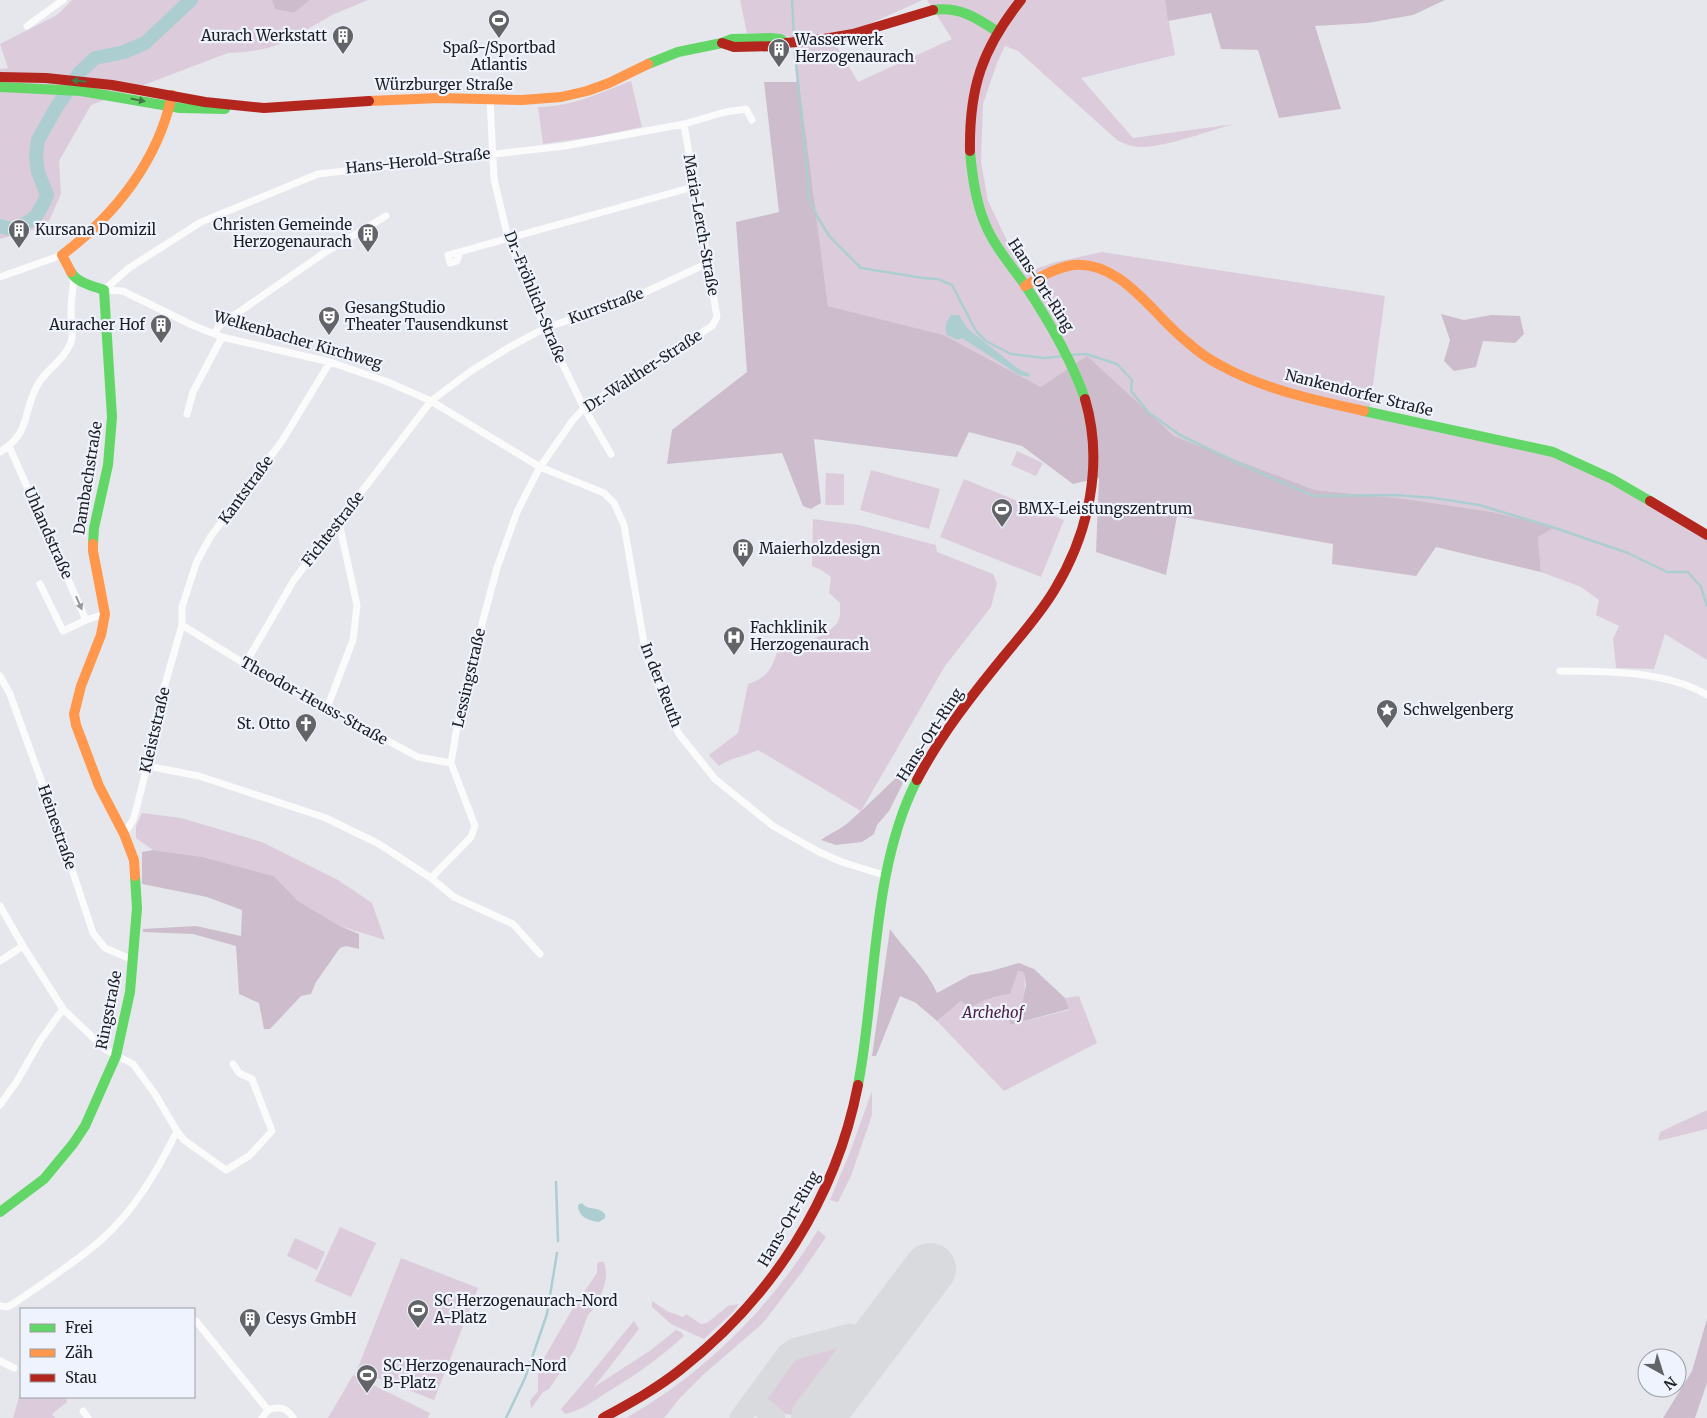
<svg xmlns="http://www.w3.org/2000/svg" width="1707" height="1418" font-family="Merriweather,serif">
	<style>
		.green { fill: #dcccdb }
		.forest { fill: #cdbdcc }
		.water { fill: #acced1 }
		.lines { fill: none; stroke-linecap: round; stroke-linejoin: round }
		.stream { stroke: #acced1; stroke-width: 2.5 }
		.river { stroke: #acced1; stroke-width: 14 }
		.taxiway { stroke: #d8dadd; stroke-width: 21 }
		.runway { stroke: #d8dadd; stroke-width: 52 }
		.street { stroke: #fbfbfc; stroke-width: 7 }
		.fast { stroke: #63d668; stroke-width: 10 }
		.slow { stroke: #ff974d; stroke-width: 10 }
		.jam { stroke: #b3261e; stroke-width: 10 }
		.oneway { fill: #407a44 }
		.oneway2 { fill: #979899 }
		.labels { text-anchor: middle; stroke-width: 4.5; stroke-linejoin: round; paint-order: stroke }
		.poi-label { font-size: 15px; fill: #1d1e21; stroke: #eff3fd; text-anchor: start }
		.street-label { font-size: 15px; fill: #1d1e21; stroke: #eff3fd }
		.park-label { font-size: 15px; font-style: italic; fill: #4a2143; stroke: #eff3fd }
	</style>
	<rect width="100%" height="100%" fill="#e5e7ec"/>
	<path class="green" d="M 72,0 L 272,0 L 275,9 L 294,13 L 310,0 L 368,0 L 334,14 L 285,42 L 268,48 L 246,52 L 228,53 L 91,105 L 59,161 L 61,194 L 49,221 L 39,228 L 0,239 L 0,69 L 8,68 L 0,44 L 57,15 Z
		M 740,0 L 923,0 L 833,40 L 858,82 L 952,39 L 927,0 L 1165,0 L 1175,55 L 1081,78 L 1133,138 L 1234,124 C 1211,130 1154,152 1132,146 C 1127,145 1122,142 1117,140 L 1018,51 L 1005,46 L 997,63 L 983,104 L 981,162 L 988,201 L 1020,268 L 1025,271 L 1029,271 L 1056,262 L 1102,252 L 1385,296 L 1370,407 L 1560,451 L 1707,536 L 1707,660 L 1665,634 L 1654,669 L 1616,668 L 1613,639 L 1619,626 L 1596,615 L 1599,600 L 1581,587 L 1541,572 L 1538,537 L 1554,527 L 1493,512 L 1406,499 L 1315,490 L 1174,436 L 1136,403 L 1041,387 L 944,335 L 828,306 L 793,37 L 747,33 Z
		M 631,81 L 642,127 L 599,136 L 543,144 L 538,107 C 571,107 602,92 631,81 Z
		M 1017,451 L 1043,463 L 1036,476 L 1011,465 Z
		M 871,470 L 940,489 L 929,529 L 860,510 Z
		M 826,473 L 844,474 L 844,505 L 825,505 Z
		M 964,479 L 1064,520 L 1041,577 L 940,537 Z
		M 813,519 L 859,525 L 936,545 L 937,552 L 993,574 L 997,583 L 991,607 L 945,666 L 861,811 L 758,750 C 746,756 727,759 719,766 L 709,755 L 738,733 L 748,684 C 768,677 772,669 778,649 C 797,645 824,639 837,623 C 841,617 840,610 840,603 L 829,593 L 831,577 L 821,570 L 812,566 Z
		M 142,813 L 181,818 L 262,842 L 338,880 L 372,903 L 385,940 L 340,926 L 298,901 L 274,876 L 203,857 L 153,850 L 136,838 L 136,826 Z
		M 1017,971 L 1024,973 C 1027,995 1022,1007 1010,1025 L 1069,1010 L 1065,998 L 1079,996 L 1097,1043 L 1004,1091 L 937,1021 L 961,1001 L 970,1008 C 983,1000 995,996 1010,994 Z
		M 872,1091 L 872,1115 L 851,1176 L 838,1202 L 830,1200 L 850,1152 Z
		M 1707,1110 L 1707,1129 L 1658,1141 L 1660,1132 Z
		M 340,1227 L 376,1243 L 351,1297 L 315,1281 Z
		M 818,1230 L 826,1237 L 802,1272 L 763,1323 L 703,1375 L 680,1398 L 664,1418 L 626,1418 C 705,1373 771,1307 818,1230 Z
		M 295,1238 L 325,1252 L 317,1270 L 287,1256 Z
		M 401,1258 L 478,1288 L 434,1400 L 357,1370 Z
		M 599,1262 L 604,1262 C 605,1266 606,1271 606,1274 C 606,1286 597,1307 588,1315 L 576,1347 L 562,1370 L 549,1389 L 543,1392 L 531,1409 L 530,1401 L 538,1391 L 538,1374 L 544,1358 L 573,1308 L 597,1273 L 597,1264 Z
		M 652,1301 L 667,1311 L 683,1317 L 686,1314 L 701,1324 L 707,1323 L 728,1306 L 739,1304 L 733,1312 L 704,1339 L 671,1324 L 652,1307 Z
		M 634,1321 L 639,1329 L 594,1387 L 651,1350 L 676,1330 L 681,1332 L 684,1336 C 660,1358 634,1376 606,1393 C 594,1401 580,1411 565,1414 L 561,1409 C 587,1380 609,1350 634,1321 Z
		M 839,1342 L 845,1345 C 849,1360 837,1371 828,1382 C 820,1392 812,1408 801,1414 C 787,1418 762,1408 766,1391 C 768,1383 788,1358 794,1354 C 807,1347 825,1345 839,1342 Z
		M 353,1375 L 430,1413 L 428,1418 L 328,1418 Z
		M 21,1390 L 21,1397 L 66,1397 L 67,1402 L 52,1414 L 55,1418 L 13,1418 Z"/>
	<path class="forest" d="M 272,0 L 310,0 L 294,13 L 275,9 Z
		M 1165,0 L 1445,0 L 1413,15 L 1367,23 L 1315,26 L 1341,109 L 1279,118 L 1258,50 L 1221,49 L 1211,13 L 1168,21 Z
		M 764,82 L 799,82 L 828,306 L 944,335 L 1041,387 L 1087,356 L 1174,436 L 1315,490 L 1406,499 L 1493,512 L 1555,527 L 1538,537 L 1541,572 L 1436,547 L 1416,576 L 1332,564 L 1333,544 L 1177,516 L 1166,575 L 1096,552 L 1099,478 L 1073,484 L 1022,446 L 969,432 L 957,457 L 814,439 L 821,503 L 811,509 L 803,506 L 782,453 L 667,464 L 672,430 L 747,372 L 736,222 L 779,212 Z
		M 1441,314 L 1464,320 L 1491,315 L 1520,316 L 1524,334 L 1515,343 L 1483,341 L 1476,367 L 1454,371 L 1444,361 L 1450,340 Z
		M 913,763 L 889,811 L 877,825 L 874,834 L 862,842 L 836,845 L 821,840 C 830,833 842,829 850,821 C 872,802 891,781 913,763 Z
		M 153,850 L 203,857 L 274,876 L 298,901 L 340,926 L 359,934 L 359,949 L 346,946 L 340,948 L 316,982 L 311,994 L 301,996 L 270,1029 L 264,1029 L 259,1003 L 239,994 L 236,946 L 193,934 L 143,932 L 143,929 L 196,926 L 241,936 L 242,910 L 207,897 L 142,884 L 142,852 Z
		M 890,929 C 905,951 926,968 937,993 L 970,975 L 991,971 L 1019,963 L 1034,969 L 1065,998 L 1069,1009 L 1010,1025 L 1009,1014 L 1021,1008 L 1026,985 L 1024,973 L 1018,971 L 1010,994 C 995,996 983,1000 970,1008 L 961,1001 L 937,1021 L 916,1003 L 900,996 L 876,1056 L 872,1056 Z
		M 1707,1319 L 1707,1383 L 1695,1418 L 1663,1418 L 1692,1371 Z"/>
	<path class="water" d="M 951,315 L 959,315 L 968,329 L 1020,370 L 1030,374 L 1030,377 L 1019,375 L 962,338 L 958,340 L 947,335 C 944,326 946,322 951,315 Z
		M 582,1203 C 589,1212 597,1205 605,1214 L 605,1218 L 599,1222 C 589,1221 578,1217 578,1205 Z"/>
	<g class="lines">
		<path class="stream" d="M 792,0 L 794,39
			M 794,44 L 807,170 L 808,196 L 818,218 L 830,237 L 861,268 L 923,278 L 938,279 L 952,285 L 976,331 L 986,341 L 1011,354 L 1044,358 L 1065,356
			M 1070,355 L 1086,354 L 1117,364 L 1132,380 L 1131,391 L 1149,413 L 1180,435 L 1238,463 L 1314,496 L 1397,495 L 1434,498 L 1479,505 L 1549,526 L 1628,553 L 1667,572 L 1688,572 L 1701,587 L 1707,606
			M 556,1182 L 558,1241
			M 506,1418 L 525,1378 L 547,1314 L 557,1253"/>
		<path class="river" d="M 0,226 L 14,230 C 35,219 38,217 47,195 L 38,172 L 36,156 L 38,140 L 56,108 L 80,72 L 95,58 L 124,52 L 145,43 L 191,0"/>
		<path class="taxiway" d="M 753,1400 L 775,1418
			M 740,1418 L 787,1354 L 794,1349 L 850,1334 L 871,1347"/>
		<path class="runway" d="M 817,1418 L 930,1269"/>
		<path class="street" d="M 27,26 L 63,0
			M 490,99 L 494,179 L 508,238 L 545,328 L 584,408 L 611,454
			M 460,252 L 457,261 L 450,263 L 448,255 C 529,232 611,210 693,187
			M 0,277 L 62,255
			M 104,290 L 123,291 L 192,325 L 222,337 L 330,362 L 388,382 L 431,401 L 540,467 L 604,493 L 614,503 L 624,525 L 646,655 L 668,711 L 679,734 L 715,779 L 773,826 L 819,852 L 842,862 L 887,876
			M 104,290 L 129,268 L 201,222 L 318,174 L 565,146 L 684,124 L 725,112 L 746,109 L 752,120
			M 215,333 L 218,327 L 226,321 L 324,253 L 386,216
			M 187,414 L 193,392 L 222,337
			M 9,446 L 86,620
			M 0,452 C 32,432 22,412 38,384 C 47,369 65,359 71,342 C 74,334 71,321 71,312 C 71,300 73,288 74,277
			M 40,584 L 63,631 L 86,620 L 105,614
			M 182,625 L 245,664 L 418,757 L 451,763
			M 245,664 L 294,580 L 431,401 L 471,371 L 508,348 L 545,328 L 626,301 L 708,263
			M 1560,671 C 1606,671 1667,671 1707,695
			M 0,676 L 10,694 L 59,830 L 93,933 L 105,948 L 133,960
			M 327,708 L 353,640 L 357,605 L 339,523
			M 147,766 L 199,776 L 326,818 L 379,844 L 431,878 L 454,897 L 513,924 L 540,954
			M 124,834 L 133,820 L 136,810 L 147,766 L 156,716 L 182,625 L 182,607 L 197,561 L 211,536 L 282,441 L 330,362
			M 431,878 L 471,837 L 475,826 L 451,763 L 456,733 L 483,620 L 497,568 L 517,512 L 526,494 L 540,467 L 573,420 L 584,408 L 712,326 L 717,317 L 684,124
			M 0,906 L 23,946 L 63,1009 L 106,1050 L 133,1064 L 155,1094 L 177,1131 L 184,1140 L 226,1170 L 249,1156 L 272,1131 L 252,1079 L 239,1073 L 233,1064
			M 0,961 L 23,946
			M 0,1105 L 17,1081 L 40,1041 L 63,1009
			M 0,1306 L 7,1307 L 13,1304 C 42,1284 73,1264 100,1241 C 134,1211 157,1172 177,1131
			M 196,1321 L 268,1410
			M 0,1361 L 14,1368
			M 83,1411 L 88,1418
			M 262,1418 L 268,1410 C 279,1406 287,1407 293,1418"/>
		<path class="fast" d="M 933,10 C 959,6 977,18 998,32
			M 648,64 L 678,52 L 722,43 L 732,39 L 770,38 L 780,39 L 786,43
			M 0,87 L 81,91 L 180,108 L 225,109
			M 970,151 C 972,175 975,199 984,221 C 993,245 1011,265 1025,285 C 1049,321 1071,358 1085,399
			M 71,272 C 77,283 93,286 104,290 L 112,417 L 108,465 L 94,528 L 93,544
			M 1364,411 L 1553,452 L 1612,479 L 1650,501
			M 858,1085 C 877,988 871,869 917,780
			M 0,1212 L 44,1179 L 73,1144 L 85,1126 L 116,1056 L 130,992 L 137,908 L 135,876"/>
		<path class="slow" d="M 369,101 L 439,98 L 522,100 L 561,97 L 587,91 L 609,83 L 648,64
			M 71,272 L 62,255 C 115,215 158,161 172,95
			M 1025,286 C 1040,277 1055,268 1073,265 C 1121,260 1154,316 1186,341 C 1196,350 1208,359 1220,365 C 1265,390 1315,400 1364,411
			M 93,544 L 93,551 L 105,614 L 101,635 L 81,686 L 74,714 L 76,725 L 99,786 L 124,834 L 134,860 L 135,876"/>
		<path class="jam" d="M 722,43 L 734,47 L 780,46 L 786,43 L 824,39 L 853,34 L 933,10
			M 0,77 L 46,78 L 112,85 L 205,102 L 264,108 L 369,101
			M 970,151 C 969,88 982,49 1021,0
			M 1650,501 L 1707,535
			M 917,780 C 940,736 972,695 1004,656 C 1022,634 1041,613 1055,589 C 1089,533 1104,463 1085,399
			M 603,1418 C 630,1403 656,1389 680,1370 C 771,1299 836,1199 858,1085"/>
	</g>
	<defs><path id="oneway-solid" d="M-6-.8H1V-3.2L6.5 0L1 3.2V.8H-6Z" transform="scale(1.25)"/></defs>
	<g class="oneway">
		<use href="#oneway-solid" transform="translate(79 81) rotate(-174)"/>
		<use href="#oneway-solid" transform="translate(138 100) rotate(11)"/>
	</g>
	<use class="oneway2" href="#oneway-solid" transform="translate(79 603) rotate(66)"/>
	<defs>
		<g id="stadium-pin" transform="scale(1.125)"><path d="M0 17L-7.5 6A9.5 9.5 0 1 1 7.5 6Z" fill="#636468" stroke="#eff3fd"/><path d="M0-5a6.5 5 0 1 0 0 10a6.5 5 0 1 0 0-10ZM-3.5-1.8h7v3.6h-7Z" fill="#fff"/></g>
		<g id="building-pin" transform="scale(1.125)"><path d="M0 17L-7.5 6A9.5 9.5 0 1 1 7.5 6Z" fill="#636468" stroke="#eff3fd"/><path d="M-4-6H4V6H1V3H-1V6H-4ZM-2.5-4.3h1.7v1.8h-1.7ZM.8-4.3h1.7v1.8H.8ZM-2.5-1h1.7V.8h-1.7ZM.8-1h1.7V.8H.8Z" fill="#fff"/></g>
		<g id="theatre-pin" transform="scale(1.125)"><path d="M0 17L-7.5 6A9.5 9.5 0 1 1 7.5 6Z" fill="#636468" stroke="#eff3fd"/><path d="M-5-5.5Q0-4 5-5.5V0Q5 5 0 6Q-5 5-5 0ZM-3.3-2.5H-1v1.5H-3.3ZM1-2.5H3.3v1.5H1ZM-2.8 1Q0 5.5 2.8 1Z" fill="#fff"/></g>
		<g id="hospital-pin" transform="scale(1.125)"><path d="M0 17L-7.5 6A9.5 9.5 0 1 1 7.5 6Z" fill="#636468" stroke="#eff3fd"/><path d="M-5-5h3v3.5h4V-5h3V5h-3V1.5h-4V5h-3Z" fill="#fff"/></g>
		<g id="sight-pin" transform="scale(1.125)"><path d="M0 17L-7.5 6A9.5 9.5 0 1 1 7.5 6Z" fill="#636468" stroke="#eff3fd"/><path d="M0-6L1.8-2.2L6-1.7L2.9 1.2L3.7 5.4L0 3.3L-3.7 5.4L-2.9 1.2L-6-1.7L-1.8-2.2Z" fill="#fff"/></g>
		<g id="church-pin" transform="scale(1.125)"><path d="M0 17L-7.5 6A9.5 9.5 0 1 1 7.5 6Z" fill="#636468" stroke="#eff3fd"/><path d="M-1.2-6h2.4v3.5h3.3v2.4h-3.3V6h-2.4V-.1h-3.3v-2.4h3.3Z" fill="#fff"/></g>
	</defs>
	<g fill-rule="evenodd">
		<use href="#stadium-pin" x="499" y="20"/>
		<use href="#building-pin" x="343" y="36"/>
		<use href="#building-pin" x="779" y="49"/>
		<use href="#building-pin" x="19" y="230"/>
		<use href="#building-pin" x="368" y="234"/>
		<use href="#theatre-pin" x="329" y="317"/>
		<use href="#building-pin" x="161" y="325"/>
		<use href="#stadium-pin" x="1002" y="509"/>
		<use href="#building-pin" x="743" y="549"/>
		<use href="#hospital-pin" x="734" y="637"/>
		<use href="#sight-pin" x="1387" y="710"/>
		<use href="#church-pin" x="306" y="724"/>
		<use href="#stadium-pin" x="418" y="1310"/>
		<use href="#building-pin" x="250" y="1319"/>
		<use href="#stadium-pin" x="367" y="1375"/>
	</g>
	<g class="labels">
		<g class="poi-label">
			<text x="327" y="41" text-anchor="end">Aurach Werkstatt</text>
			<text x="795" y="45">Wasserwerk<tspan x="795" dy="17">Herzogenaurach</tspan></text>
			<text x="499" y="53" text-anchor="middle">Spaß-/Sportbad<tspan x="499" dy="17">Atlantis</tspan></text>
			<text x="352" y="230" text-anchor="end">Christen Gemeinde<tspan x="352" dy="17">Herzogenaurach</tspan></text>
			<text x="35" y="235">Kursana Domizil</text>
			<text x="345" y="313">GesangStudio<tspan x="345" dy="17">Theater Tausendkunst</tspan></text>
			<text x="145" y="330" text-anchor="end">Auracher Hof</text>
			<text x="1018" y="514">BMX-Leistungszentrum</text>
			<text x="759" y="554">Maierholzdesign</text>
			<text x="750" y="633">Fachklinik<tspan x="750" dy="17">Herzogenaurach</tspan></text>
			<text x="1403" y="715">Schwelgenberg</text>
			<text x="290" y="729" text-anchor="end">St. Otto</text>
			<text x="434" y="1306">SC Herzogenaurach-Nord<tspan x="434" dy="17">A-Platz</tspan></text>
			<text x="266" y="1324">Cesys GmbH</text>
			<text x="383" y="1371">SC Herzogenaurach-Nord<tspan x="383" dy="17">B-Platz</tspan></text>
		</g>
		<g class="street-label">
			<text x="444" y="90">Würzburger Straße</text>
			<text transform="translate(418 161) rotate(-6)" y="5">Hans-Herold-Straße</text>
			<text transform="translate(701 225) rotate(80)" y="5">Maria-Lerch-Straße</text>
			<text transform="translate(1041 285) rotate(57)" y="5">Hans-Ort-Ring</text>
			<text transform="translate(535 297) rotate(68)" y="5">Dr.-Fröhlich-Straße</text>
			<text transform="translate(606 306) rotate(-20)" y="5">Kurrstraße</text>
			<text transform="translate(298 340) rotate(16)" y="5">Welkenbacher Kirchweg</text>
			<text transform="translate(643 371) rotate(-33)" y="5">Dr.-Walther-Straße</text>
			<text transform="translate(1359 393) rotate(14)" y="5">Nankendorfer Straße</text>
			<text transform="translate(88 478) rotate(-81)" y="5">Dambachstraße</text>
			<text transform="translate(246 490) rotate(-54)" y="5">Kantstraße</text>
			<text transform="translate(333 529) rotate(-52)" y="5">Fichtestraße</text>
			<text transform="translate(48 533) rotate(66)" y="5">Uhlandstraße</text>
			<text transform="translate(469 678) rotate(-77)" y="5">Lessingstraße</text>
			<text transform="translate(661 685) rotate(69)" y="5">In der Reuth</text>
			<text transform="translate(314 701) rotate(29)" y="5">Theodor-Heuss-Straße</text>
			<text transform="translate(155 730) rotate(-77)" y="5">Kleiststraße</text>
			<text transform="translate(930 735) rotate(-57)" y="5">Hans-Ort-Ring</text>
			<text transform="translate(57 827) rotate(71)" y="5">Heinestraße</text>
			<text transform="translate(109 1010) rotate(-79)" y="5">Ringstraße</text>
			<text transform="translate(789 1219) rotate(-60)" y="5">Hans-Ort-Ring</text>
		</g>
		<g class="park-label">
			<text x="993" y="1018">Archehof</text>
		</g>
	</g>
	<rect x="20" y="1308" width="175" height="90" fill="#eff3fd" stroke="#9b9ea5"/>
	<rect x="30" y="1324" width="25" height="8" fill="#63d668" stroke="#9b9ea5"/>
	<text x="65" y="1333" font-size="15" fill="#1d1e21">Frei</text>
	<rect x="30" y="1349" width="25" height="8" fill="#ff974d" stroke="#9b9ea5"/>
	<text x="65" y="1358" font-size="15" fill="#1d1e21">Zäh</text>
	<rect x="30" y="1374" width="25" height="8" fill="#b3261e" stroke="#9b9ea5"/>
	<text x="65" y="1383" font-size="15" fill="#1d1e21">Stau</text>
	<g transform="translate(1662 1373) rotate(141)"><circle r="24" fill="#eff3fd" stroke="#9b9ea5"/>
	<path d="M0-4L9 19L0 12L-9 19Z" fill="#636468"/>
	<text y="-8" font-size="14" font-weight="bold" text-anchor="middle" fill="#1d1e21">N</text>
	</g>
</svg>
